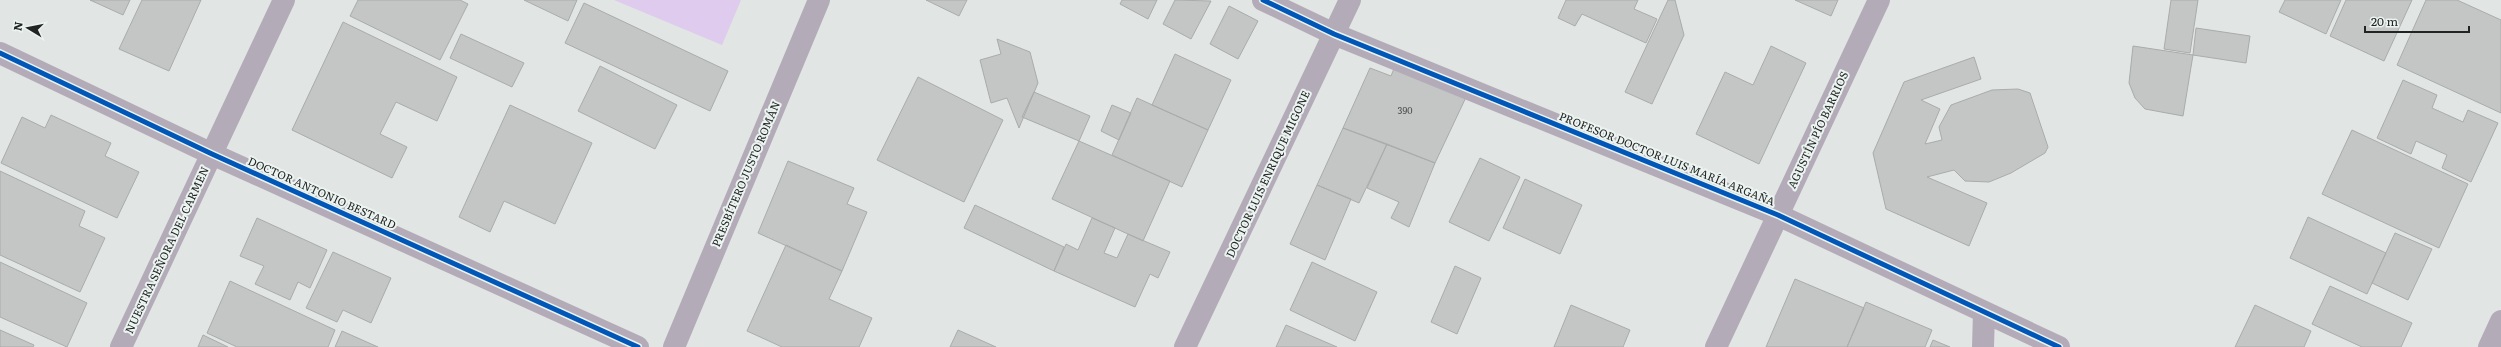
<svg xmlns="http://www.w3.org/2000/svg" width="2501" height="347" font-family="Literata,serif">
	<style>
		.green { fill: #decbed }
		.building { fill: #c3c6c5; stroke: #a9acab }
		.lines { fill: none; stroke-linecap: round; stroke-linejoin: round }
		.minor { stroke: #b3acb8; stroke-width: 22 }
		.cycleway-casing { stroke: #ecf4f1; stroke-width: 8 }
		.cycleway { stroke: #0057b8; stroke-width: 5 }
		.labels { text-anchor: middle; stroke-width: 4; stroke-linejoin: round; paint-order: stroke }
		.number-label { font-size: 9px; fill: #4a4c4c }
		.street-label { font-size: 11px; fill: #212423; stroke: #ecf4f1 }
	</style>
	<rect width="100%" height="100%" fill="#e1e5e3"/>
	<path class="green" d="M 614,0 L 741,0 L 722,45 Z"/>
	<path class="building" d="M 90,0 L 130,0 L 123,15 Z
		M 142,0 L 201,0 L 169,71 L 119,49 Z
		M 358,0 L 460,0 L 468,4 L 440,60 L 350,16 Z
		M 524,0 L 577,0 L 568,21 Z
		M 926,0 L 967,0 L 959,16 Z
		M 1122,0 L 1157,0 L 1148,19 L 1120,4 Z
		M 1175,0 L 1211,1 L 1191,39 L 1163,24 Z
		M 1566,0 L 1638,0 L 1634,9 L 1657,19 L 1646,43 L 1582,14 L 1575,26 L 1558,18 Z
		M 1668,0 L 1675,0 L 1684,35 L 1652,104 L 1625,92 Z
		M 1795,0 L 1838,0 L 1831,16 Z
		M 2171,0 L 2198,0 L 2190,53 L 2164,49 Z
		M 2285,0 L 2341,0 L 2326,34 L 2279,12 Z
		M 2346,0 L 2412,0 L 2384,61 L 2330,36 Z
		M 2426,0 L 2457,0 L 2501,20 L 2501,113 L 2397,65 Z
		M 584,3 L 728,71 L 710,111 L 565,43 Z
		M 1229,6 L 1258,21 L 1238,59 L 1210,44 Z
		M 343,22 L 457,77 L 437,121 L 396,102 L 380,134 L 407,147 L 392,178 L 292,130 Z
		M 2196,28 L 2250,36 L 2246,63 L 2193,55 Z
		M 461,34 L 524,63 L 512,87 L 450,58 Z
		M 997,39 L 1030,52 L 1038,83 L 1019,128 L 1007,98 L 991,103 L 980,60 L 1001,54 Z
		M 1771,46 L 1806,63 L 1759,164 L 1696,134 L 1725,72 L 1753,85 Z
		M 2133,46 L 2193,55 L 2183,116 L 2145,109 L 2135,98 L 2129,83 Z
		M 1175,54 L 1231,80 L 1208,130 L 1152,105 Z
		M 1974,57 L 1981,79 L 1921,100 L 1940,109 L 1925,144 L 1942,140 L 1939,127 L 1951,105 L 1992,90 L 2018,89 L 2030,93 L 2048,147 L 2045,153 L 2011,173 L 1989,182 L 1965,181 L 1954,170 L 1927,177 L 1987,203 L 1969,246 L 1886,209 L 1873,153 L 1904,82 Z
		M 1397,61 L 1468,93 L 1435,163 L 1343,128 L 1370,68 L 1391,76 Z
		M 600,66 L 677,105 L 655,149 L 578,111 Z
		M 918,77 L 1003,120 L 964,202 L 877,160 Z
		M 2403,80 L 2437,95 L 2432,108 L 2463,122 L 2468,110 L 2498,123 L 2471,182 L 2442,168 L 2447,155 L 2416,141 L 2411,154 L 2377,138 Z
		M 1034,92 L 1090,116 L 1079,141 L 1022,117 Z
		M 1137,98 L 1208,130 L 1182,187 L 1112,155 Z
		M 510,105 L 592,143 L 555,224 L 504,201 L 490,232 L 459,217 Z
		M 1112,105 L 1131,113 L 1119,140 L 1101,131 Z
		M 51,115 L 111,143 L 105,156 L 139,172 L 117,218 L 1,163 L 22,117 L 45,128 Z
		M 1343,128 L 1387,144 L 1359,203 L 1317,185 Z
		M 2352,130 L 2468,184 L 2439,248 L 2322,194 Z
		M 1079,141 L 1170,181 L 1143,241 L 1052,199 Z
		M 1387,144 L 1435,163 L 1409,227 L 1391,218 L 1399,202 L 1367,188 Z
		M 1480,158 L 1520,177 L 1489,241 L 1449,222 Z
		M 788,161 L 854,188 L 847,204 L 867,212 L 842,271 L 758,233 Z
		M 0,171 L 85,211 L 79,226 L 105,238 L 80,292 L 0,255 Z
		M 1525,179 L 1582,205 L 1560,254 L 1503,228 Z
		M 1317,185 L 1351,199 L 1325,260 L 1290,244 Z
		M 975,205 L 1064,247 L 1054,271 L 964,228 Z
		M 2308,217 L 2386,253 L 2367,294 L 2290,258 Z
		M 257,218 L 327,250 L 310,288 L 298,282 L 290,300 L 255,284 L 264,266 L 240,256 Z
		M 1092,218 L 1115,228 L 1104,253 L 1117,258 L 1128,234 L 1170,252 L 1158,278 L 1150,274 L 1135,307 L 1054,271 L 1066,244 L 1078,250 Z
		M 2395,233 L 2432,249 L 2408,300 L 2372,283 Z
		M 786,245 L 842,271 L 829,299 L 872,318 L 859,347 L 782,347 L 747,331 Z
		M 333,252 L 391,278 L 371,323 L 343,310 L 337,322 L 306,308 Z
		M 0,262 L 87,303 L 67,347 L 0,317 Z
		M 1312,262 L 1377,292 L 1355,341 L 1290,310 Z
		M 1455,266 L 1481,278 L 1457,334 L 1431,322 Z
		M 1795,279 L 1864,308 L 1847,347 L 1766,347 Z
		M 230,281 L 335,330 L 328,347 L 237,347 L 207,333 Z
		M 2330,286 L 2412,323 L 2401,347 L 2362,347 L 2312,324 Z
		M 1866,302 L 1932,330 L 1925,347 L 1847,347 Z
		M 1571,305 L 1630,330 L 1623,347 L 1554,347 Z
		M 2255,305 L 2311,331 L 2304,347 L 2235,347 Z
		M 1286,325 L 1337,347 L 1276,347 Z
		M 0,330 L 34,345 L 33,347 L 0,347 Z
		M 958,330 L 996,347 L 950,347 Z
		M 342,331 L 378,347 L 335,347 Z
		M 203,335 L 228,347 L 198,347 Z
		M 1933,340 L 1950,347 L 1930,347 Z"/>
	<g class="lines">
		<path class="minor" d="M 1263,0 L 1334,34 L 1778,215 L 2059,347
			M 0,53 L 212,154 L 638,347
			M 121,347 L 284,0
			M 674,347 L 819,0
			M 1185,347 L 1350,0
			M 1716,347 L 1879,0
			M 1983,347 L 1984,312
			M 2489,347 L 2501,321"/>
		<g class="cycleway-casing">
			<path id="cycleway" d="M 1263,0 L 1334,34 L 1778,215 L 2059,347
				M 0,53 L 212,154 L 638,347"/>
		</g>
		<use href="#cycleway" class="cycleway"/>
	</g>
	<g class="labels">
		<g class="number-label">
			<text x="1405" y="114">390</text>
		</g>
		<g class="street-label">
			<text transform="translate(1818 130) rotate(-65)" y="4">AGUSTÍN PÍO BARRIOS</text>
			<text transform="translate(1667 159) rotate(22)" y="4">PROFESOR DOCTOR LUIS MARÍA ARGAÑA</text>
			<text transform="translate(746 174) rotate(-67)" y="4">PRESBÍTERO JUSTO ROMÁN</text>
			<text transform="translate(1268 174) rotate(-65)" y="4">DOCTOR LUIS ENRIQUE MIGONE</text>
			<text transform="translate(322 193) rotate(24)" y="4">DOCTOR ANTONIO BESTARD</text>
			<text transform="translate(167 250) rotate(-65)" y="4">NUESTRA SEÑORA DEL CARMEN</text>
		</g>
	</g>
	<g transform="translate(28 28) rotate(280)" stroke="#ecf4f1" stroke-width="3" paint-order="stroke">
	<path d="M0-3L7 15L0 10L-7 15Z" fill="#212423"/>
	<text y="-6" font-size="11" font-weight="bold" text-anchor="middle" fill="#212423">N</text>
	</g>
	<path d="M2365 26v6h104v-6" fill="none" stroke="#212423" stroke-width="2"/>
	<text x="2371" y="26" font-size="12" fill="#212423" stroke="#ecf4f1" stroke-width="3" paint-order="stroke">20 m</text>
</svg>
